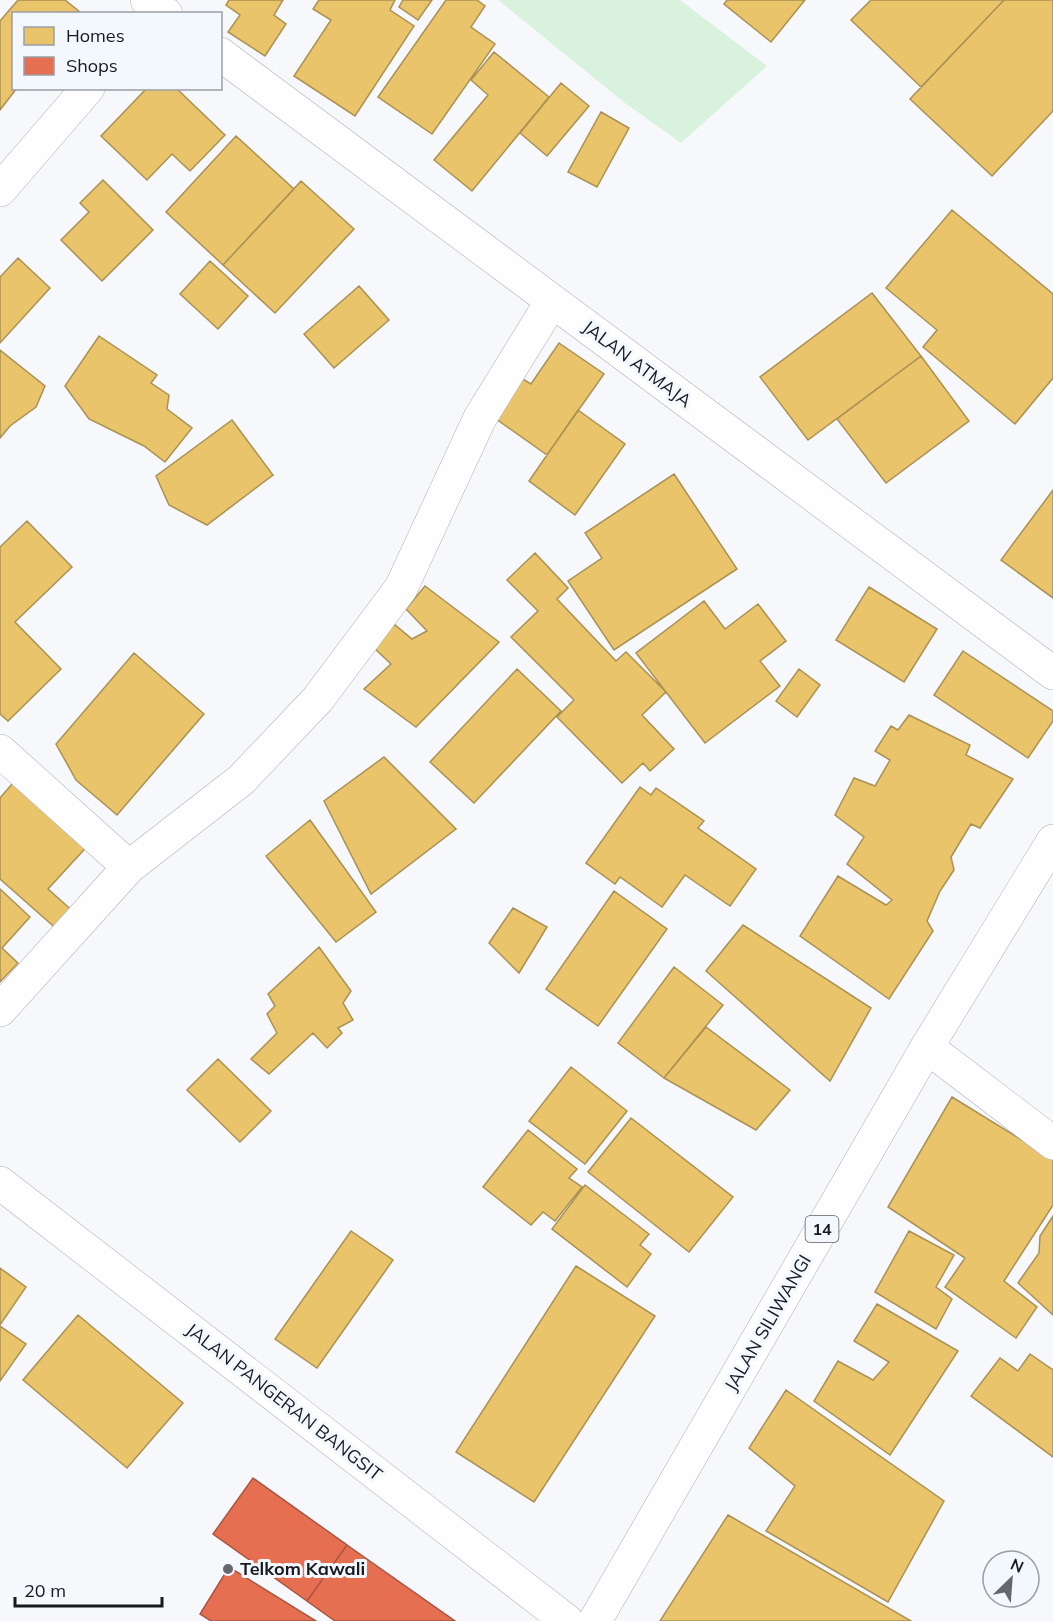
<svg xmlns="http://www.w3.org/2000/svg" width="1053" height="1621" font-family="Mulish,sans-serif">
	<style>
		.green { fill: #d9f2de }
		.homes { fill: #e9c46a; stroke: #aa9153; stroke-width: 1.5 }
		.shops { fill: #e76f51; stroke: #a95541; stroke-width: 1.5 }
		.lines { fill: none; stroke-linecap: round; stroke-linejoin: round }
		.minor-casing { stroke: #aeb0b4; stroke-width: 34 }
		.trunk-casing { stroke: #aeb0b4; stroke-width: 34 }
		.minor { stroke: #fefefe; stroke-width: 33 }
		.trunk { stroke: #fefefe; stroke-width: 33 }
		.poi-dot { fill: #65676b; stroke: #f3f7fe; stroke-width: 2 }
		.labels { text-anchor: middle; stroke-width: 6; stroke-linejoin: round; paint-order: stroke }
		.shield { fill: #f3f7fe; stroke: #595c60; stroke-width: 1.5 }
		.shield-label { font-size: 16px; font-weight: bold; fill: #17191d }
		.street-label { font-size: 18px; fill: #17191d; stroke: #f3f7fe }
		.poi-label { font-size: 18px; font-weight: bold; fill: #17191d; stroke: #f3f7fe; text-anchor: start }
	</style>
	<rect width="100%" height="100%" fill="#f6f8fb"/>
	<path class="green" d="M 498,0 L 680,0 L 767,66 L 681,143 L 625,103 Z"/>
	<path class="homes" d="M 18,0 L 65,0 L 80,12 L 14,14 L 14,88 L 17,88 L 0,110 L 0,21 Z
		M 229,0 L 283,0 L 274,15 L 286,24 L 265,56 L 228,32 L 240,15 L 226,5 Z
		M 319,0 L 395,0 L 390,10 L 414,26 L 355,116 L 294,76 L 331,20 L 313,9 Z
		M 403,0 L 432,0 L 418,20 L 399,7 Z
		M 446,0 L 477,0 L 485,6 L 471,27 L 495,44 L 432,134 L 378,97 Z
		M 727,0 L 805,0 L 771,42 L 724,4 Z
		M 871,0 L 1004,0 L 921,87 L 851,20 Z
		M 1004,0 L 1053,0 L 1053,111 L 992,176 L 910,99 Z
		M 494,52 L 549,97 L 472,191 L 434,160 L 488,95 L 471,80 Z
		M 561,83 L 589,106 L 547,156 L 520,133 Z
		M 147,88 L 176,88 L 225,135 L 190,171 L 172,154 L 147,180 L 101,136 Z
		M 601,112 L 629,128 L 597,187 L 568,172 Z
		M 236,136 L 294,189 L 223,265 L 166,212 Z
		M 103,180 L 153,230 L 102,281 L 61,240 L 89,212 L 80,203 Z
		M 301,181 L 354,229 L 275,313 L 223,265 Z
		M 952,210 L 1053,294 L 1053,378 L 1015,424 L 923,347 L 937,330 L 886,288 Z
		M 18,258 L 50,288 L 0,343 L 0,277 Z
		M 210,261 L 248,296 L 218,329 L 180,294 Z
		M 359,286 L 389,320 L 334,368 L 304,334 Z
		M 872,293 L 921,356 L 808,440 L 760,377 Z
		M 99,336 L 157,375 L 151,383 L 169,395 L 167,409 L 192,428 L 165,462 L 144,446 L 89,419 L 65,386 Z
		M 559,343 L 604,374 L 547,455 L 489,414 L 516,375 L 531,384 Z
		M 0,350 L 45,386 L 36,407 L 10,426 L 0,438 Z
		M 921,356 L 969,421 L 886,483 L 837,419 Z
		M 578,410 L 625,444 L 575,515 L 529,481 Z
		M 232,420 L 273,475 L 207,525 L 169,505 L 156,476 Z
		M 674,474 L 737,569 L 614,650 L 568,581 L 602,558 L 585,533 Z
		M 1053,490 L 1053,598 L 1001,560 Z
		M 27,521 L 72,567 L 15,622 L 61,669 L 8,721 L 0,714 L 0,547 Z
		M 535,553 L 568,588 L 557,599 L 616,661 L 626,652 L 666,692 L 642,715 L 674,749 L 650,771 L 643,763 L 622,783 L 557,717 L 574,700 L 511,637 L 538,611 L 507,580 Z
		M 425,586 L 499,642 L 416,727 L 364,689 L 391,664 L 374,648 L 394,624 L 412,639 L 427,631 L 406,609 Z
		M 869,587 L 937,629 L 904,682 L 836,640 Z
		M 704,601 L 725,629 L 758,604 L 786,641 L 760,661 L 780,686 L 705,743 L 636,653 Z
		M 963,651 L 1053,711 L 1053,721 L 1028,758 L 934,695 Z
		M 134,653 L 204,714 L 117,815 L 76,780 L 56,744 Z
		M 517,669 L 561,711 L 474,803 L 430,762 Z
		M 799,669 L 820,685 L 797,717 L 776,701 Z
		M 909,715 L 970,745 L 966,755 L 1013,779 L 980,828 L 971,824 L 951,857 L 954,870 L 940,891 L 927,921 L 933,931 L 889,999 L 800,936 L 838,876 L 886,905 L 892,900 L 847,864 L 864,837 L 835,815 L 854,778 L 875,786 L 890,760 L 875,751 L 891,726 L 898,730 Z
		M 384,757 L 456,829 L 371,894 L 324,801 Z
		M 19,776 L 92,841 L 48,889 L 76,914 L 60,932 L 0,879 L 0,798 Z
		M 640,787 L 651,795 L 656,788 L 704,821 L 698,828 L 756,869 L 730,906 L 685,875 L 662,907 L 620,877 L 615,884 L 586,863 Z
		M 310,820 L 376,912 L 336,942 L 266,856 Z
		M 0,889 L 30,917 L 2,948 L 18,963 L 0,982 Z
		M 614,891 L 667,929 L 598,1026 L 546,989 Z
		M 513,908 L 547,927 L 519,973 L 489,943 Z
		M 743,925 L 871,1008 L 830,1081 L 706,971 Z
		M 319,947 L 351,991 L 343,1003 L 353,1020 L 338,1028 L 342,1033 L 327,1048 L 313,1033 L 269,1074 L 251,1059 L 277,1033 L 267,1014 L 275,1006 L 268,994 Z
		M 674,967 L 723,1005 L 664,1078 L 618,1043 Z
		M 706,1027 L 790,1090 L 756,1130 L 664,1078 Z
		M 218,1059 L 271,1111 L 240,1142 L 187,1090 Z
		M 571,1067 L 627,1111 L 585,1164 L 529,1121 Z
		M 952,1097 L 1053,1159 L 1053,1205 L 1004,1281 L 1037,1307 L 1016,1338 L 945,1287 L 965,1258 L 888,1207 Z
		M 631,1118 L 733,1197 L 689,1252 L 588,1172 Z
		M 528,1130 L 577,1169 L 569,1178 L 582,1187 L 555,1221 L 543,1212 L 531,1225 L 483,1187 Z
		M 585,1185 L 649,1234 L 640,1245 L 651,1254 L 627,1287 L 552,1229 Z
		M 1053,1216 L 1053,1315 L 1018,1283 L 1039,1253 L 1040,1236 Z
		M 351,1231 L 393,1260 L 317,1368 L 275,1339 Z
		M 909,1231 L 954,1255 L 936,1287 L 952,1299 L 936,1329 L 875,1292 Z
		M 576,1266 L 655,1316 L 534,1502 L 456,1452 Z
		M 0,1268 L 26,1287 L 0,1325 Z
		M 877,1304 L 958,1351 L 890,1455 L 814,1401 L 838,1361 L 873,1380 L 889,1362 L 854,1341 Z
		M 78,1315 L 183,1403 L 127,1468 L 23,1380 Z
		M 0,1326 L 26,1344 L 0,1381 Z
		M 1030,1354 L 1053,1370 L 1053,1457 L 971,1396 L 1000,1358 L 1018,1371 Z
		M 786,1390 L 944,1501 L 888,1602 L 766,1531 L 795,1486 L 749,1448 Z
		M 728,1515 L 911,1621 L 660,1621 Z"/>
	<path class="shops" d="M 253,1478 L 347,1545 L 307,1601 L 213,1534 Z
		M 347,1545 L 455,1621 L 335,1621 L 307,1601 Z
		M 229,1567 L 316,1621 L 211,1621 L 200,1614 Z"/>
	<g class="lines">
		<g class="minor-casing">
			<path id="minor" d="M 147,0 L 166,14
				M 220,54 L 1053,673
				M 0,190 L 88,88
				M 0,751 L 129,867
				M 0,1010 L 129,867 L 241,780 L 318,699 L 401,588 L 480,418 L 552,301
				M 927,1047 L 1053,1143
				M 0,1183 L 567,1621"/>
		</g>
		<g class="trunk-casing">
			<path id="trunk" d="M 595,1621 L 927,1047 L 1053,841"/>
		</g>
		<use href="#minor" class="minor"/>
		<use href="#trunk" class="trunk"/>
	</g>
	<circle class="poi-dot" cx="228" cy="1569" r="6"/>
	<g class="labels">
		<rect class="shield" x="805.5" y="1216" width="33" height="26" rx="4.5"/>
		<g class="shield-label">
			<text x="822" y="1235">14</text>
		</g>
		<g class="street-label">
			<text transform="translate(637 364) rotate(37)" y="6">JALAN ATMAJA</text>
			<text transform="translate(768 1323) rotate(-60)" y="6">JALAN SILIWANGI</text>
			<text transform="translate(284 1402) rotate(38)" y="6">JALAN PANGERAN BANGSIT</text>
		</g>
		<g class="poi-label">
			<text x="240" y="1575">Telkom Kawali</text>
		</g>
	</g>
	<rect x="12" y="12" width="210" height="78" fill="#f3f7fe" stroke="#9b9ea4" stroke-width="1.5"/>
	<rect x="24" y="27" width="30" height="18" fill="#e9c46a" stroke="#9b9ea4" stroke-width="1.5"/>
	<text x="66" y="42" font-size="18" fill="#17191d">Homes</text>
	<rect x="24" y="57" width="30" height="18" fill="#e76f51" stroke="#9b9ea4" stroke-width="1.5"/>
	<text x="66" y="72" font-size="18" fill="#17191d">Shops</text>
	<g transform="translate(1011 1579) rotate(25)"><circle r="28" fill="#f3f7fe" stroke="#9b9ea4" stroke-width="1.5"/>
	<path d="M0-4.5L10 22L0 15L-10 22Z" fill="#65676b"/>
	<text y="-9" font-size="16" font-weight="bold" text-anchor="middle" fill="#17191d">N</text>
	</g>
	<path d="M15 1597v9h147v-9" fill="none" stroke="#17191d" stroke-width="3"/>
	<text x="24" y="1597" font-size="18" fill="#17191d" stroke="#f3f7fe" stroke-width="4.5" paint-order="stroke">20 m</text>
</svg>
